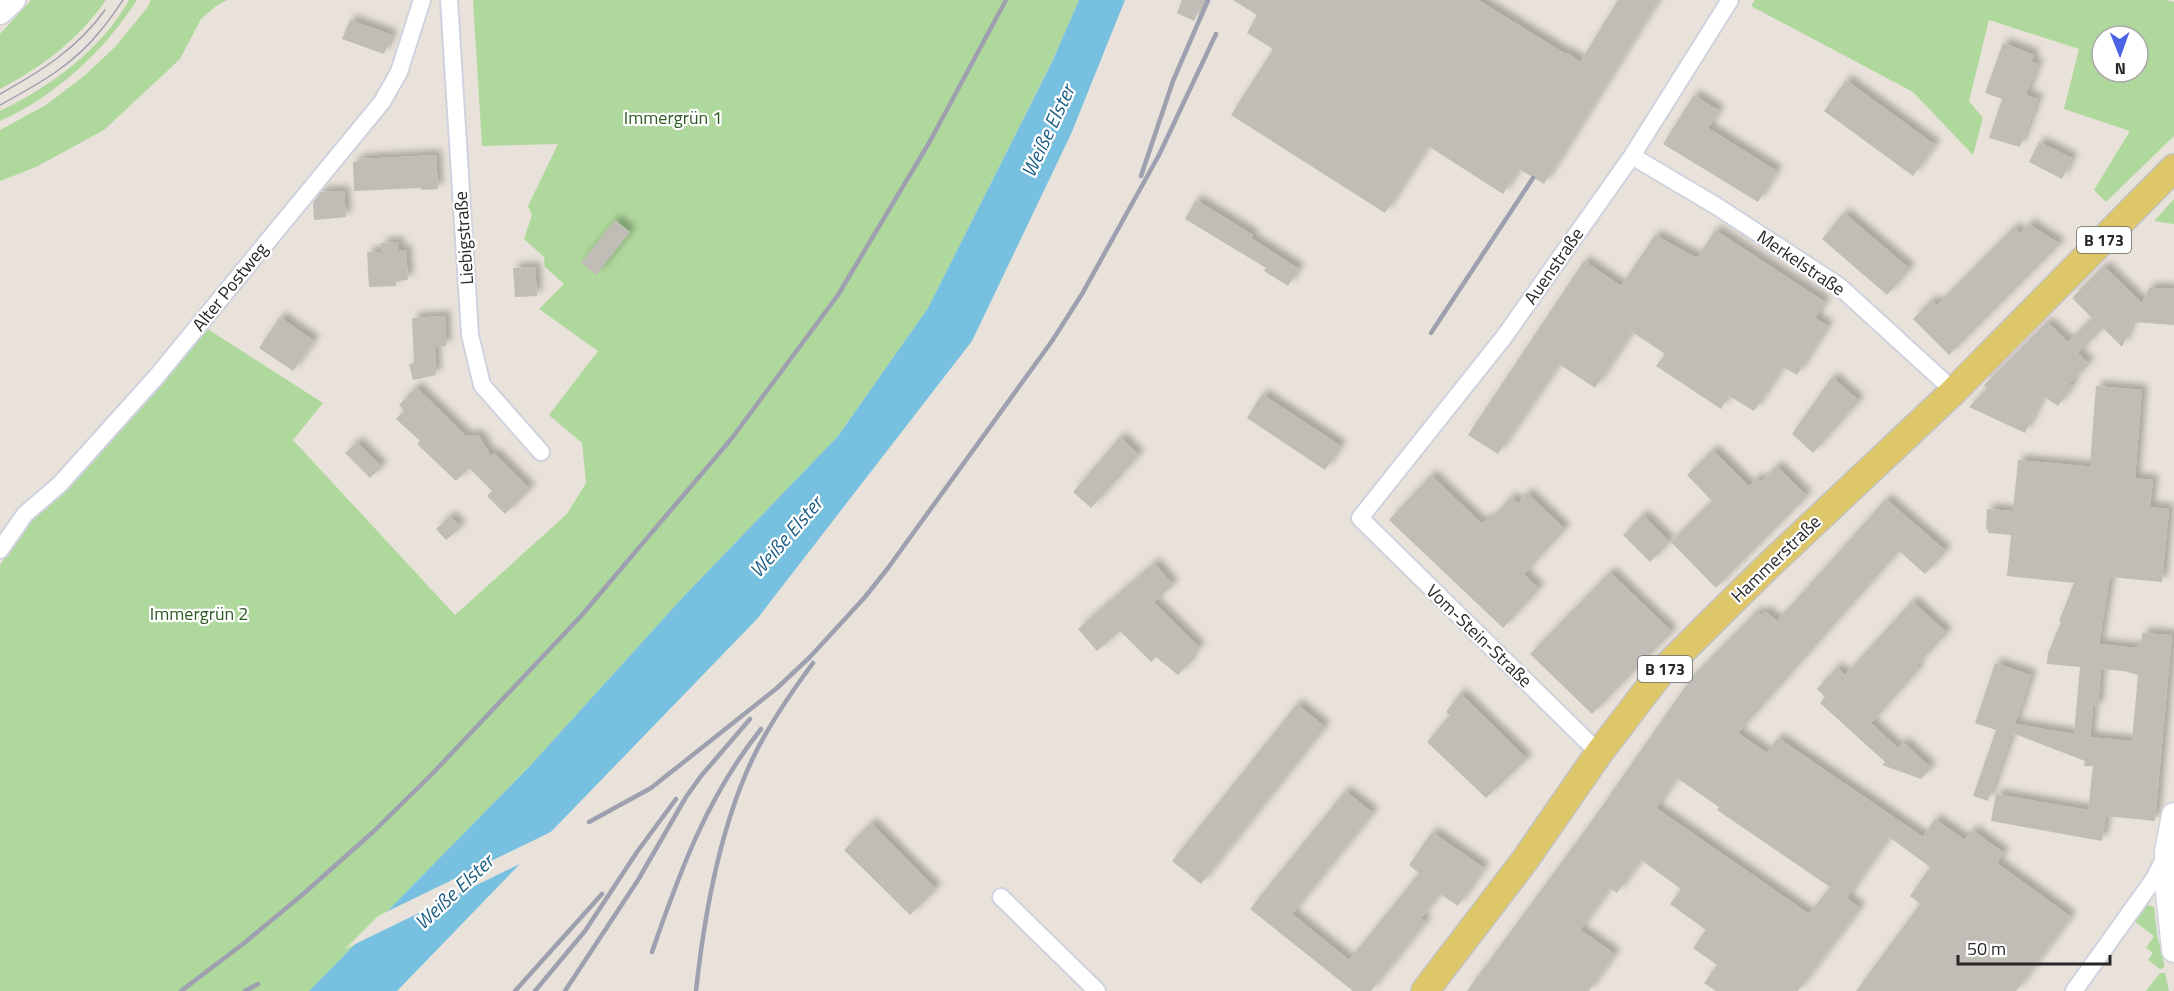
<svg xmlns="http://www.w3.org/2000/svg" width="2174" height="991" font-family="'Titillium Web',sans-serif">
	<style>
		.green { fill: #afd89c; fill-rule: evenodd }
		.water { fill: #78c0df }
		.pier { fill: #e8e2da }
		.building { fill: #c0bcb6; fill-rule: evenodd; filter: url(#shadow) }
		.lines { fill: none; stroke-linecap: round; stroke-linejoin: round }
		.street-casing { stroke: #cfd2de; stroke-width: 20 }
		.secondary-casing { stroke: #cfd2de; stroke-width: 27 }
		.primary-casing { stroke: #c3c3c3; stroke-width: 30 }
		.street { stroke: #fff; stroke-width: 16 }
		.secondary { stroke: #fff; stroke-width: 24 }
		.primary { stroke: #dec768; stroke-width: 27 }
		.tram { stroke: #9ea0af; stroke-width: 1.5 }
		.rail { stroke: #9ea0af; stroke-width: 4.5 }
		.labels { text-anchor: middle; stroke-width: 4.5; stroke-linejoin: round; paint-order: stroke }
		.shield { fill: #fff; stroke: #686868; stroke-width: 1.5 }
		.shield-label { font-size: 16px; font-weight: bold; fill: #272727 }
		.park-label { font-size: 18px; fill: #2b5a21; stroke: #fff }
		.street-label { font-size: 18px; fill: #272727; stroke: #fff }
		.water-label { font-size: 20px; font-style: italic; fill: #1c5e85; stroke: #fff }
	</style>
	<defs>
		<filter id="shadow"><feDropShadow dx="5.5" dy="-5.5" stdDeviation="3" flood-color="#0004"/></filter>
	</defs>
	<rect width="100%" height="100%" fill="#e8e2da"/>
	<path class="green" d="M 31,0 L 106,0 C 79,39 42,67 0,89 L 0,34 Z
		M 129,0 L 137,0 C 105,50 55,97 0,121 L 0,111 C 50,87 102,49 129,0 Z
		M 151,0 L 227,0 L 216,6 L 201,19 L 180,59 L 104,130 L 36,167 L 0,181 L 0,130 L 46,105 L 84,76 L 115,47 L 147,8 Z
		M 473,0 L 1079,0 L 1052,62 L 928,308 L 838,436 L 684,596 L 528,768 L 309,991 L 0,991 L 0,565 L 24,526 L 101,449 L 203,326 L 323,403 L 293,440 L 455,615 L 567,514 L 586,483 L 582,443 L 549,415 L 598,351 L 539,309 L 564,284 L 545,267 L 544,257 L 524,239 L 532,215 L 528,206 L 558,144 L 482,146 Z
		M 1755,0 L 2166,0 L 2174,2 L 2174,136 L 2106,202 L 2094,190 L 2130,131 L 2064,109 L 2079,49 L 1989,20 L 1969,101 L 1983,118 L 1973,155 L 1913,92 L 1751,6 ZM 2102,36 L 2138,36 L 2138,72 L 2102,72 Z
		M 2174,199 L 2174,224 L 2154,221 Z
		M 2148,905 L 2154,907 L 2157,934 L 2164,964 L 2164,968 L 2160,969 L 2148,960 L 2153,953 L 2146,948 L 2154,936 L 2134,921 L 2143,908 Z
		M 2160,973 L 2165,973 L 2169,991 L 2146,991 Z"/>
	<path class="water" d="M 1079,0 L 1125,0 L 1071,134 L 972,341 L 757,619 L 397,991 L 309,991 L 528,768 L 684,596 L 838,436 L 928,308 L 1052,62 Z"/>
	<path class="pier" d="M 561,827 L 530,859 L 345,949 L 378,916 Z"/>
	<path class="building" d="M 1182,0 L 1203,0 L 1194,21 L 1177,13 Z
		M 1233,0 L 1478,0 L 1566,54 L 1568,53 L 1580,62 L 1618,0 L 1658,0 L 1544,184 L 1519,169 L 1503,194 L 1428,146 L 1385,213 L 1231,115 L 1273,49 L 1247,33 L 1257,15 Z
		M 350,20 L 392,35 L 384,54 L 342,39 Z
		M 2003,43 L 2034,55 L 2031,62 L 2038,64 L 2026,95 L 2038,99 L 2020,147 L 1989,138 L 2002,99 L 1985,93 Z
		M 1846,80 L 1935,145 L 1913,176 L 1824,111 Z
		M 1694,95 L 1719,111 L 1708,128 L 1777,171 L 1758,202 L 1663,144 Z
		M 2039,142 L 2072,158 L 2062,179 L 2029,162 Z
		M 436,155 L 438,189 L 421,190 L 421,188 L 354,191 L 353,162 L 360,161 L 360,159 Z
		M 344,191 L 346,217 L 314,220 L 313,203 L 321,192 Z
		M 1196,200 L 1253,235 L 1251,238 L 1299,269 L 1288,286 L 1264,271 L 1266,268 L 1185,219 Z
		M 1844,213 L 1910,269 L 1887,295 L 1822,239 Z
		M 615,220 L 630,232 L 596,275 L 581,263 Z
		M 2029,224 L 2060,244 L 1949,355 L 1913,319 L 1932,300 L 1937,305 L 2014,227 L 2020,234 Z
		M 1715,230 L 1825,302 L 1815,318 L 1828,326 L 1797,375 L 1783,367 L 1754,411 L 1729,396 L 1721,409 L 1656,366 L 1665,354 L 1632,332 L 1595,388 L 1559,364 L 1498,454 L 1468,435 L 1584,261 L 1621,286 L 1655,235 L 1697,258 Z
		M 399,242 L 399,251 L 406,250 L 408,280 L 396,281 L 396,286 L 369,287 L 367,252 L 381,252 L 381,243 Z
		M 2104,266 L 2142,303 L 2149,288 L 2174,289 L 2174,325 L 2133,322 L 2122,347 L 2103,328 L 2078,353 L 2089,364 L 2069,384 L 2074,384 L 2058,406 L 2043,396 L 2025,433 L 1969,407 L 1987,388 L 1984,385 L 2047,322 L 2068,342 L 2092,318 L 2072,298 Z
		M 535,267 L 537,296 L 515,297 L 513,268 Z
		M 445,316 L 446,346 L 435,347 L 436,375 L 413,380 L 409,364 L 414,363 L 412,318 Z
		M 280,317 L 314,341 L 293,371 L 259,348 Z
		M 1832,377 L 1859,401 L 1813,453 L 1792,434 Z
		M 2096,386 L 2142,390 L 2135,478 L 2153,480 L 2150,507 L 2169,509 L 2162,582 L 2110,577 L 2099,644 L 2137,648 L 2137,644 L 2141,644 L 2142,633 L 2172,635 L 2155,821 L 2106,816 L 2102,841 L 1991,821 L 1996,794 L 2088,810 L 2093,766 L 2084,766 L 2085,761 L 2012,733 L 1988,801 L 1973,796 L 1996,730 L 1975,723 L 1995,663 L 2031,675 L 2015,724 L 2074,734 L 2080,667 L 2047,664 L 2048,653 L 2061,622 L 2059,621 L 2074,583 L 2007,576 L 2011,535 L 1989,533 L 1986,528 L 1987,509 L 2013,511 L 2018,460 L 2096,467 L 2090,465 ZM 2101,669 L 2124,671 L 2138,675 L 2132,741 L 2090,737 L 2093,707 L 2098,707 Z
		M 416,387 L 466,436 L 478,435 L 491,456 L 494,453 L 530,489 L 505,514 L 487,496 L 492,491 L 469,468 L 456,481 L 417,444 L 420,441 L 396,419 L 404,410 L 399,405 Z
		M 1262,394 L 1341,446 L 1325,470 L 1247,418 Z
		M 1120,437 L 1139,455 L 1091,508 L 1073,492 Z
		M 357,442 L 382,467 L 370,478 L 345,453 Z
		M 1713,450 L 1749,486 L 1757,478 L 1761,482 L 1777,466 L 1807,496 L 1716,588 L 1671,542 L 1712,501 L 1687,475 Z
		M 1431,475 L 1481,523 L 1494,516 L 1511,497 L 1518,503 L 1527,493 L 1565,529 L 1524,574 L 1539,589 L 1503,628 L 1389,520 Z
		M 1886,499 L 1946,551 L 1925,574 L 1899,551 L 1738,733 L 1767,753 L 1778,738 L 1923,837 L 1935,819 L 1965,840 L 1972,830 L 2004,853 L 1997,863 L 2071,917 L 2016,991 L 1856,991 L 1920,904 L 1910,896 L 1930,867 L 1889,837 L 1847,898 L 1860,908 L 1798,991 L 1716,991 L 1704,983 L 1717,965 L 1693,948 L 1706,930 L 1670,904 L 1681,889 L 1641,860 L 1617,893 L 1610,888 L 1580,930 L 1615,954 L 1589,991 L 1467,991 L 1591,822 L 1692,677 L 1757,611 L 1761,615 L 1765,611 L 1777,621 ZM 1677,778 L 1719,807 L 1717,810 L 1830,887 L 1809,914 L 1656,808 Z
		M 1643,515 L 1670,542 L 1650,562 L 1623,535 Z
		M 450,516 L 461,527 L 446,540 L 436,529 Z
		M 1154,563 L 1173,585 L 1154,602 L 1200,648 L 1190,658 L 1192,660 L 1178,675 L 1156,657 L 1151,662 L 1120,631 L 1097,651 L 1078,629 Z
		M 1610,572 L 1672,632 L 1592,714 L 1530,654 Z
		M 1912,601 L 1947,633 L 1916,666 L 1919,669 L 1871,723 L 1898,748 L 1903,742 L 1931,768 L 1921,779 L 1882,765 L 1885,762 L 1820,703 L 1825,697 L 1817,689 L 1837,667 L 1845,675 Z
		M 1460,693 L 1527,759 L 1486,798 L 1427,742 L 1450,715 L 1446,712 Z
		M 1297,704 L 1325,727 L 1201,884 L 1172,861 Z
		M 1345,791 L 1373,813 L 1292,914 L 1349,960 L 1419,873 L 1409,865 L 1432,832 L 1484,868 L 1458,906 L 1440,894 L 1421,918 L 1426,922 L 1371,991 L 1353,991 L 1250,909 Z
		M 871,823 L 936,889 L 910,915 L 844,850 Z"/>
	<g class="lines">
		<g class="street-casing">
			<path id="street" d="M 449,0 L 470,335 L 482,385 L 541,452
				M 1632,156 L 1718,207 L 1839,286 L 1954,391
				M 0,550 L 25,514 L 60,484 L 157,376 L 382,102 L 399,72 L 422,0
				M 1599,753 L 1360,518 L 1504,337 L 1632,156 L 1730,0
				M 1001,897 L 1097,991
				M 2074,991 L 2154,879 L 2166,855"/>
		</g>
		<g class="secondary-casing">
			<path id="secondary" d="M 0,12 L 13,0
				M 2174,815 L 2167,852 L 2168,892 L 2174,950"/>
		</g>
		<g class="primary-casing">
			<path id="primary" d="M 1425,991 L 1525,860 L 1599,753 L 1661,672 L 1766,568 L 1954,391 L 2174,168"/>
		</g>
		<use href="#street" class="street"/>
		<use href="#secondary" class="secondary"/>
		<use href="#primary" class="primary"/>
		<path class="tram" d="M 0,94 C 41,71 77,49 105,10
			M 0,105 C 37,85 75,64 101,30 C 109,21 116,10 123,0"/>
		<path class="rail" d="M 1141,176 L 1173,81 L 1208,0
			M 1431,333 L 1533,178
			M 589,822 L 651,788 L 777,688 L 810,657 L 865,597 L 888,568 L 1052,341 L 1082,294 L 1159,155 L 1216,34
			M 652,952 C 680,871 707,797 761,729
			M 181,991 L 243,944 L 302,895 L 373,832 L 433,773 L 581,616 L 732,438 L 838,295 L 929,143 L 1006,0
			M 245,991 L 258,984
			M 515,991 L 602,894
			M 535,991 L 585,931 L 637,852 L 676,799
			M 565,991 L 638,880 L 686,797 L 701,776 L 750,719
			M 696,991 C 704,917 720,828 752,760 C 768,726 790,694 813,663"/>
	</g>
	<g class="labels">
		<g class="shield">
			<rect x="2077" y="227" width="54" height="26" rx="4.5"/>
			<rect x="1638" y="656" width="54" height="26" rx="4.5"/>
		</g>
		<g class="shield-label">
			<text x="2104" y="246">B 173</text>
			<text x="1665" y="675">B 173</text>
		</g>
		<g class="park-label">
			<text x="673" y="124">Immergrün 1</text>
			<text x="199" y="620">Immergrün 2</text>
		</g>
		<g class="street-label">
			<text transform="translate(464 238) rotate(-94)" y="6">Liebigstraße</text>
			<text transform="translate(1801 263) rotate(34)" y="6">Merkelstraße</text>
			<text transform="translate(1554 266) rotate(-55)" y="6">Auenstraße</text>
			<text transform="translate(230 287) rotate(-51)" y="6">Alter Postweg</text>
			<text transform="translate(1776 559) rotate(-44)" y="6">Hammerstraße</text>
			<text transform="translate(1479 636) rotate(44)" y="6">Vom-Stein-Straße</text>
		</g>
		<g class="water-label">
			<text transform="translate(1048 131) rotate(-65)" y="7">Weiße Elster</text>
			<text transform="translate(786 537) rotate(-49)" y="7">Weiße Elster</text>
			<text transform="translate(454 892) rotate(-43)" y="7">Weiße Elster</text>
		</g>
	</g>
	<g transform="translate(2120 54) rotate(179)"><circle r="28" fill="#ffffff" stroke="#a9a9a9" stroke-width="1.5"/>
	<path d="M0-4.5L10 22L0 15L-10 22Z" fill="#4c63e3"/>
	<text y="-9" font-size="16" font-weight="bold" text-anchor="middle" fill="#272727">N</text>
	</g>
	<path d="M1958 955v9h152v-9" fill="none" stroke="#272727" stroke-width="3"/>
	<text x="1967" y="955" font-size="18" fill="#272727" stroke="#ffffff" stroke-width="4.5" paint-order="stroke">50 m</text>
</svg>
